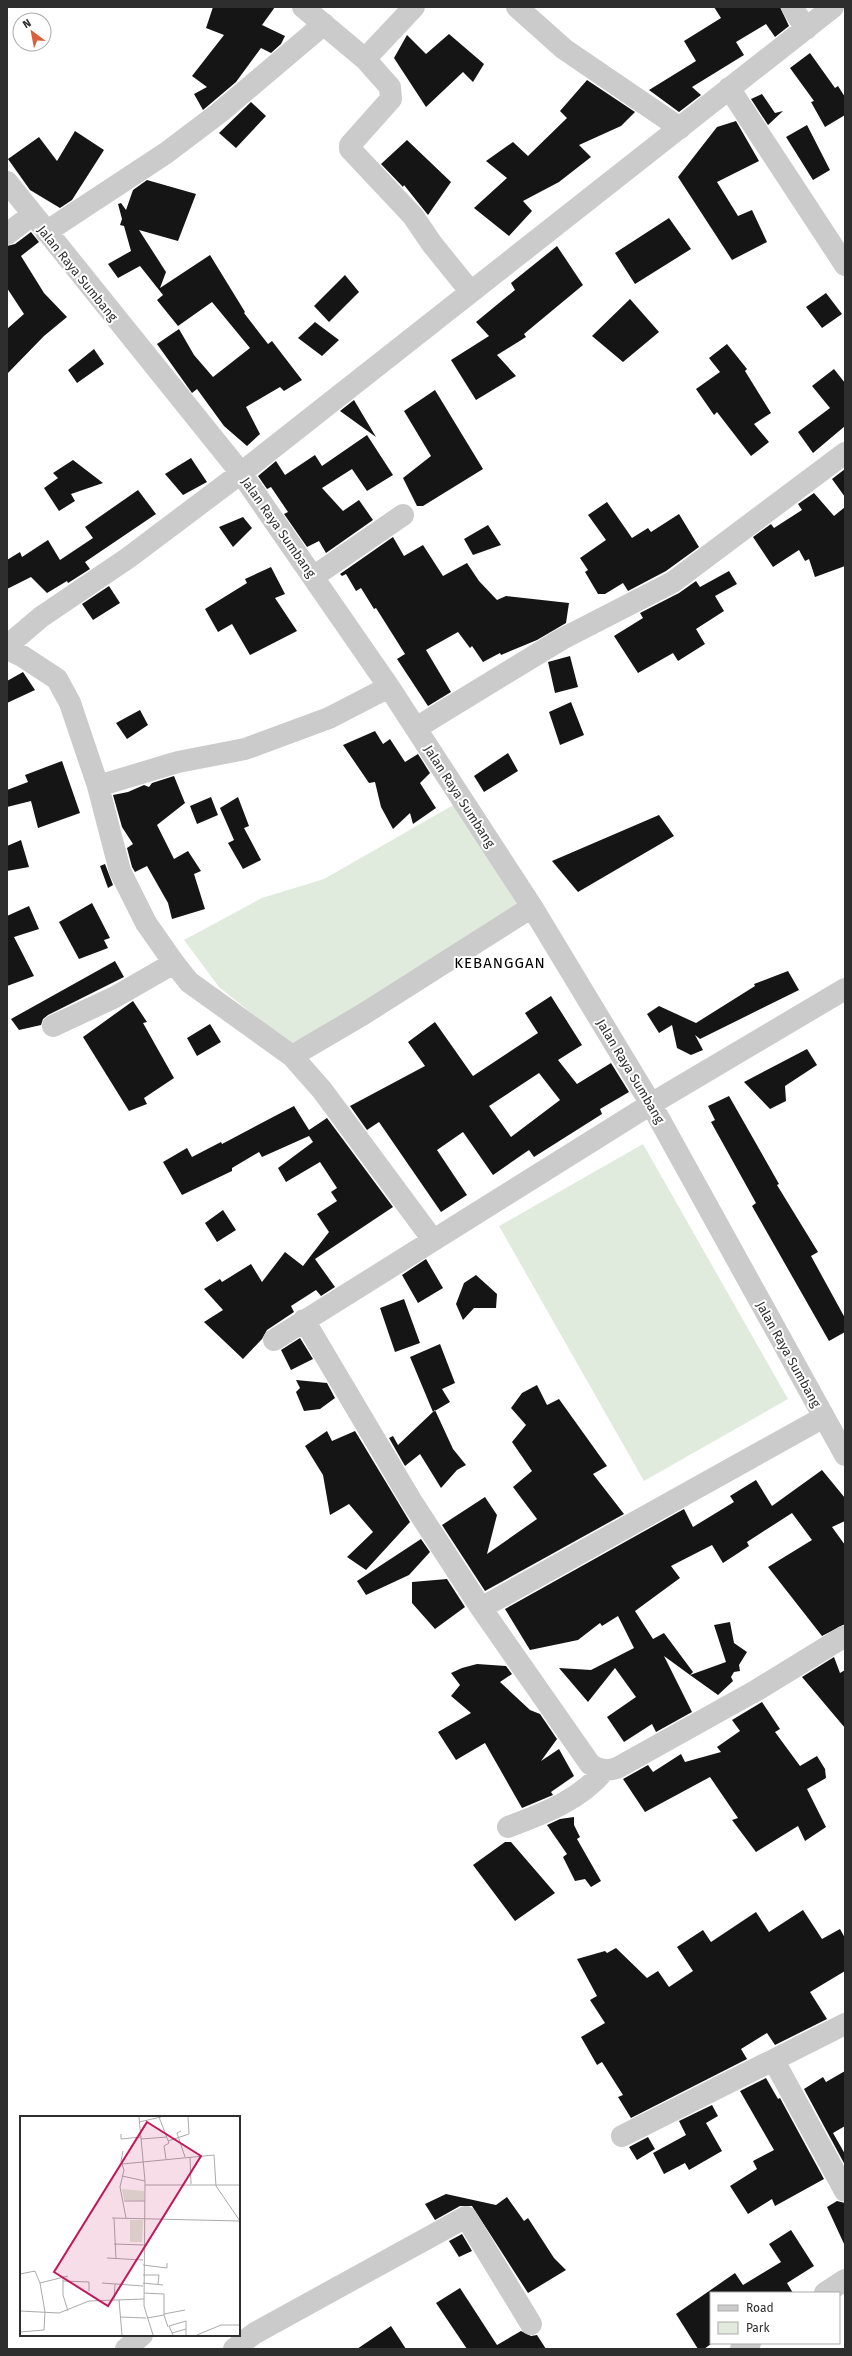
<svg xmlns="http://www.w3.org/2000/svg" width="852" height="2356" font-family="'Fira Sans',sans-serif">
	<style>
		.green { fill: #e0ebdd }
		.building { fill: #151515; fill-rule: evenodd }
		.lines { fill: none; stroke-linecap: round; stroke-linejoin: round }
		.minor { stroke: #cbcbcb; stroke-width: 22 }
		.labels { text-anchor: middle; stroke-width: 4; stroke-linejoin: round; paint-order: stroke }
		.street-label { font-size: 13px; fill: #2e2e2e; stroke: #fff }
		.quarter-label { font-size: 15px; letter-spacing: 1px; fill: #000; stroke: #fff }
		.inset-road { fill: none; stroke: #ababab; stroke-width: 1 }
		.view { fill: #c2185b; fill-opacity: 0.15; stroke: #c2185b; stroke-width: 2 }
		.inset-edge { fill: none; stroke: #2e2e2e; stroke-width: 2 }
	</style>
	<rect width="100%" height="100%" fill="#fff"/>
	<path class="green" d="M 455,804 L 519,908 L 356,1010 L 290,1044 L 219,987 L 184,940 L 262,898 L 324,879 Z
		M 643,1144 L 788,1399 L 644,1481 L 499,1226 Z"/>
	<path class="building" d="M 213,7 L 275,7 L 262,25 L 285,36 L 281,44 L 271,53 L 261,48 L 236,82 L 203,110 L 194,94 L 207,87 L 192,76 L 224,35 L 206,28 Z
		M 714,7 L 780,7 L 789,26 L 775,37 L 766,24 L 736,42 L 744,55 L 692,87 L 701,95 L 679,112 L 649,90 L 696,61 L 684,41 L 721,18 Z
		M 449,34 L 484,64 L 473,82 L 463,72 L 426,107 L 394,58 L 407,35 L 426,54 Z
		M 810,53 L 835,88 L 838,86 L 845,97 L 845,115 L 825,127 L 811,102 L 814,101 L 790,68 Z
		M 587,80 L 635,112 L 621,126 L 579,145 L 591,157 L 559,182 L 523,201 L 532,211 L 509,236 L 474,208 L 507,178 L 486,161 L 513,142 L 528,156 L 567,118 L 560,111 Z
		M 762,94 L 775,113 L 783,111 L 768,125 L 751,99 Z
		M 251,102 L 266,116 L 236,148 L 219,133 Z
		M 736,121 L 759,161 L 717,182 L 738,216 L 752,210 L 767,242 L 732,260 L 678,177 L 717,127 Z
		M 807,125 L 830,170 L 813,180 L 786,137 Z
		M 75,131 L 104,150 L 72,200 L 60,208 L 30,190 L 8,159 L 39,137 L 57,161 Z
		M 407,140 L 451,182 L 428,215 L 404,185 L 403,187 L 381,164 Z
		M 147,180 L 196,194 L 178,241 L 139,230 L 166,272 L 160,288 L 210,255 L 245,312 L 244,313 L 268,344 L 272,341 L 302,380 L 284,391 L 280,387 L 246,407 L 260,434 L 247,446 L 224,426 L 197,389 L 192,393 L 157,344 L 179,329 L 194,355 L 213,377 L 250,348 L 212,302 L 178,326 L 157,300 L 163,295 L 140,266 L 118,278 L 108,264 L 131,251 L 124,226 L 120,225 L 122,219 L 118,204 L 121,203 L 126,210 L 133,190 Z
		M 669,218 L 691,249 L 635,284 L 615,253 Z
		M 31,232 L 39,242 L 21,256 L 44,293 L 67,317 L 44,336 L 7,374 L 7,329 L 24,314 L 7,288 L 7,246 L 15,244 Z
		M 557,246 L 583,285 L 524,334 L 526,337 L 497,355 L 516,376 L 476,400 L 451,360 L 489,336 L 476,322 L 515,290 L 511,283 Z
		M 345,275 L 359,292 L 329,322 L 314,306 Z
		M 826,293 L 842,314 L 822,328 L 806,307 Z
		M 630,299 L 659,332 L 623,362 L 592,336 Z
		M 315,322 L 339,340 L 322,356 L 298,338 Z
		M 727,344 L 747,369 L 745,371 L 771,413 L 754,424 L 769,442 L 751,456 L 717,412 L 714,415 L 696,389 L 720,372 L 709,358 Z
		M 94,349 L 104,364 L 77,383 L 68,370 Z
		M 834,369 L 845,383 L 845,426 L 813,453 L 798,432 L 830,408 L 812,386 Z
		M 435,390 L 483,469 L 423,506 L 417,506 L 403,478 L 431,456 L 404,411 Z
		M 354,400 L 376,437 L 340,411 Z
		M 367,435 L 393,475 L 367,491 L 352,469 L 322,488 L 343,511 L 359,500 L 373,520 L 326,553 L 319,541 L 307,547 L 284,514 L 288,512 L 271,487 L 267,489 L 258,476 L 276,461 L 285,475 L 315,455 L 322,466 Z
		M 191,458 L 207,482 L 183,495 L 165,474 Z
		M 73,460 L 103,483 L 71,494 L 75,501 L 59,511 L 44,488 L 58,478 L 53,473 Z
		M 845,469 L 845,497 L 832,479 Z
		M 138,490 L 156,514 L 85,562 L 90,569 L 68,583 L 67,581 L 47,593 L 31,577 L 7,589 L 7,560 L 20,552 L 22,557 L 48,540 L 60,560 L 93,538 L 85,527 Z
		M 814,493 L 834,516 L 845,507 L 845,566 L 815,577 L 809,559 L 805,561 L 799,550 L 773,567 L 753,537 L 771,524 L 774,528 L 802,510 L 798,504 Z
		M 607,502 L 632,538 L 648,528 L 651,532 L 679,514 L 699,547 L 666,571 L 628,591 L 623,583 L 605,594 L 598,594 L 585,572 L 588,570 L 580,558 L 606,540 L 588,515 Z
		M 243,517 L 252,528 L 233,547 L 219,527 Z
		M 488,525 L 501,545 L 473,555 L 464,539 Z
		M 393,537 L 404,556 L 423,545 L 443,576 L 467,563 L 479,581 L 497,600 L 506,596 L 569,603 L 566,623 L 537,640 L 501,655 L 500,653 L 483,662 L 472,646 L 470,648 L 458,632 L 426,650 L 451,692 L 428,706 L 397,659 L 405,654 L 376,608 L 374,609 L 361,588 L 356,591 L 346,574 L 342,576 L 340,574 Z
		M 271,567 L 285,594 L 275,598 L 297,631 L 250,655 L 232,624 L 218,632 L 205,609 L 247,583 L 245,579 Z
		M 729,571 L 737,584 L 715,596 L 724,611 L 696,629 L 705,644 L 678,661 L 673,653 L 638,673 L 614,636 L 643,618 L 640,613 L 679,593 L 696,581 L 700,587 Z
		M 109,586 L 120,603 L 93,620 L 82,604 Z
		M 570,656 L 578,687 L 555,693 L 548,662 Z
		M 23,672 L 35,690 L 7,703 L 7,681 Z
		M 571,702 L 584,735 L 560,745 L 549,712 Z
		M 140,710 L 148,725 L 127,739 L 116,723 Z
		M 375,731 L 383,744 L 390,739 L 405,762 L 418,754 L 430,773 L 420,783 L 436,808 L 413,824 L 410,813 L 393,829 L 381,807 L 375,782 L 369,783 L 343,745 Z
		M 508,753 L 518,771 L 484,792 L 474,776 Z
		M 62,761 L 80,813 L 38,828 L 31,801 L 7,807 L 7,790 L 28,782 L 25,775 Z
		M 174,776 L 185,803 L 157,825 L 174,859 L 188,851 L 201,871 L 194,874 L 205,909 L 172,919 L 168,903 L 147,866 L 135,872 L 132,867 L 127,848 L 133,844 L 122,827 L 113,795 L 128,792 L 144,785 L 149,787 L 152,783 Z
		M 211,797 L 218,815 L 197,824 L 190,806 Z
		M 238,797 L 249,826 L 244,828 L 261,860 L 243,869 L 228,843 L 234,840 L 220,808 Z
		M 659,815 L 674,836 L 578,892 L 552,861 Z
		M 21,840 L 29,867 L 7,871 L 7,846 Z
		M 105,864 L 113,885 L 108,888 L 100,866 Z
		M 92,903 L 110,938 L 104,940 L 108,948 L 79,959 L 59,922 Z
		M 29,906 L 39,929 L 14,937 L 34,976 L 7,986 L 7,916 Z
		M 115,961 L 124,977 L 48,1015 L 43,1019 L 41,1025 L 19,1030 L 11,1019 Z
		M 788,971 L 799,990 L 700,1039 L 695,1035 L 703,1050 L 691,1055 L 677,1048 L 672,1025 L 659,1033 L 647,1014 L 659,1006 L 696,1023 L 755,986 L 754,984 Z
		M 551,996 L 582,1045 L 558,1060 L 577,1084 L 611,1063 L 629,1092 L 600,1109 L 602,1114 L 534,1157 L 529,1150 L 493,1175 L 463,1132 L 437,1150 L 467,1195 L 441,1212 L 379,1122 L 367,1130 L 350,1106 L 425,1066 L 408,1042 L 435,1022 L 473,1076 L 538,1033 L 525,1013 ZM 539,1073 L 560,1100 L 511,1137 L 489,1106 Z
		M 133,1001 L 147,1022 L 143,1023 L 174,1078 L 144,1098 L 147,1104 L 129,1111 L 83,1037 Z
		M 210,1024 L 221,1042 L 197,1056 L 187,1038 Z
		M 807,1049 L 817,1065 L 785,1086 L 786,1101 L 770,1109 L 744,1082 Z
		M 729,1096 L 779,1184 L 777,1185 L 818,1252 L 811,1256 L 845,1318 L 845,1332 L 829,1341 L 752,1206 L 756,1203 L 711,1122 L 715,1120 L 708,1106 Z
		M 294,1106 L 309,1130 L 327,1118 L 393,1207 L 315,1259 L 335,1287 L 321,1296 L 316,1290 L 291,1306 L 294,1312 L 267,1330 L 262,1339 L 243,1359 L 204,1322 L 223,1310 L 204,1289 L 220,1279 L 222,1282 L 251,1264 L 262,1282 L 285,1252 L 303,1266 L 329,1232 L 317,1214 L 337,1201 L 331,1192 L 337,1188 L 320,1162 L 286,1182 L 278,1168 L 313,1142 L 309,1136 L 262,1157 L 259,1152 L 232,1168 L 232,1171 L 182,1195 L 163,1162 L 187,1148 L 192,1157 L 221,1142 L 222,1144 Z
		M 223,1210 L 236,1230 L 217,1242 L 205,1223 Z
		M 426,1259 L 443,1288 L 418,1303 L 402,1275 Z
		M 476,1275 L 497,1294 L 496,1308 L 474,1308 L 463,1320 L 456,1304 L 464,1283 Z
		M 404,1299 L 420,1343 L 395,1352 L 380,1308 Z
		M 300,1338 L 313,1359 L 291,1370 L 281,1350 Z
		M 440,1344 L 455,1383 L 442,1389 L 450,1402 L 433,1412 L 410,1357 Z
		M 296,1380 L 327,1383 L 335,1398 L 320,1409 L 304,1411 L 296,1392 L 300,1388 Z
		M 537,1385 L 547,1405 L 559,1399 L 607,1466 L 593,1474 L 624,1514 L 485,1591 L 442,1525 L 485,1497 L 497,1515 L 487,1554 L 537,1519 L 513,1487 L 532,1471 L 512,1442 L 526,1425 L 511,1408 L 522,1393 Z
		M 435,1410 L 453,1449 L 466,1465 L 457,1470 L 441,1488 L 420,1454 L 405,1466 L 389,1438 L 393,1436 L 398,1445 Z
		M 327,1431 L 332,1441 L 355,1431 L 410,1522 L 366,1570 L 347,1557 L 373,1532 L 349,1504 L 330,1515 L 323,1475 L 305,1446 Z
		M 822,1470 L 845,1498 L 845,1521 L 832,1527 L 845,1545 L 845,1624 L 822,1636 L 768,1567 L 812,1540 L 792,1513 L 747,1542 L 749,1546 L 723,1563 L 712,1545 L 671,1566 L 680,1578 L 635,1611 L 653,1639 L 664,1633 L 693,1672 L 690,1675 L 664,1656 L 692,1712 L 656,1732 L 652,1724 L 624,1742 L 607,1717 L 636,1697 L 615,1668 L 588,1702 L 559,1668 L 591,1670 L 634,1648 L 618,1616 L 602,1626 L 600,1623 L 578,1640 L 530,1650 L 505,1609 L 684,1509 L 693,1527 L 734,1502 L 730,1496 L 756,1480 L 772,1506 Z
		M 421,1539 L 430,1552 L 409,1575 L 366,1595 L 357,1581 Z
		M 447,1579 L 465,1607 L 435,1629 L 412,1603 L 412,1582 Z
		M 730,1622 L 734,1643 L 747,1652 L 739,1665 L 740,1671 L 734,1672 L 731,1677 L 733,1681 L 718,1695 L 690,1675 L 726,1662 L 714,1625 Z
		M 834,1657 L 840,1673 L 845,1670 L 845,1728 L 802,1677 Z
		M 477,1664 L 506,1666 L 512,1674 L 500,1682 L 530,1710 L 540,1714 L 557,1739 L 541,1761 L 559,1749 L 574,1776 L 551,1792 L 553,1795 L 522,1808 L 485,1743 L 456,1760 L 438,1732 L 471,1713 L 451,1696 L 460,1685 L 451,1673 L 462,1668 Z
		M 762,1702 L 780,1729 L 775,1732 L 800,1766 L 817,1756 L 825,1769 L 826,1778 L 807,1789 L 826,1827 L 805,1841 L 798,1826 L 756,1852 L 732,1820 L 738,1818 L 710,1777 L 645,1812 L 623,1779 L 648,1765 L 653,1772 L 681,1754 L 685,1762 L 721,1752 L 717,1747 L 740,1731 L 732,1720 Z
		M 574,1817 L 574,1825 L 580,1837 L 577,1839 L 601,1881 L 591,1887 L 585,1879 L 575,1881 L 563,1857 L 567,1854 L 547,1825 L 560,1819 Z
		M 505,1842 L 511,1842 L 555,1893 L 515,1921 L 473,1865 Z
		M 803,1910 L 822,1939 L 840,1929 L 845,1938 L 845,1971 L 810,1992 L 827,2019 L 775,2045 L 767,2033 L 741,2049 L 747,2059 L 631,2118 L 618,2097 L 623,2095 L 602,2062 L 597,2065 L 581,2037 L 605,2023 L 590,2000 L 597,1996 L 577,1959 L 605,1951 L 607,1953 L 616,1948 L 647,1978 L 658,1971 L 669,1987 L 693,1971 L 677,1947 L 703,1930 L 711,1942 L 756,1912 L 769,1932 Z
		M 845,2071 L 845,2126 L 833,2133 L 845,2154 L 845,2165 L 804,2089 L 823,2077 L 826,2082 Z
		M 766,2078 L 778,2099 L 780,2098 L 824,2179 L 775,2206 L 772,2199 L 748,2214 L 730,2186 L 757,2169 L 753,2161 L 774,2150 L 740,2091 Z
		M 712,2105 L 718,2116 L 706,2123 L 722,2151 L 689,2170 L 685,2163 L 664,2174 L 653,2153 L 686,2135 L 679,2121 Z
		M 648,2137 L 655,2149 L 637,2160 L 629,2147 Z
		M 446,2194 L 496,2205 L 507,2197 L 524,2221 L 528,2218 L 554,2258 L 566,2270 L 528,2293 L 472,2206 L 460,2206 L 435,2220 L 425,2204 Z
		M 837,2201 L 845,2203 L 845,2246 L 827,2207 Z
		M 791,2230 L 814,2266 L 787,2283 L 793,2293 L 711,2293 L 711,2344 L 704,2349 L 698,2349 L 676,2314 L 735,2273 L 743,2285 L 781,2262 L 769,2244 Z
		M 462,2234 L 472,2251 L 459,2257 L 449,2241 Z
		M 460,2288 L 497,2345 L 521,2331 L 531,2336 L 537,2335 L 546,2349 L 467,2349 L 436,2303 Z
		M 391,2326 L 406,2349 L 357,2349 Z"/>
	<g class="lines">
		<path class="minor" d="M 303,7 L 365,59 L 390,87 L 391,99 L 350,145 L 350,149 L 413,216 L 432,244 L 470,291
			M 517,7 L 564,49 L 680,128
			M 792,7 L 806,29
			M 365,59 L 414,7
			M 729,88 L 845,265
			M 7,182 L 241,473 L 389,687 L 532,907 L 651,1104 L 845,1455
			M 46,232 L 166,153 L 219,113 L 324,24
			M 7,234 L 32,215
			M 313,577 L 403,515
			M 7,646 L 41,617 L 128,558 L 241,473 L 833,7
			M 7,649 L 22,656 L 57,679 L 70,703 L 98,786 L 120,871 L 146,923 L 174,963 L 189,982 L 292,1056 L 322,1090 L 433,1240
			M 416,728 L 562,639 L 673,582 L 845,453
			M 98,786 L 178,762 L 245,749 L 329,718 L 389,687
			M 53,1026 L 115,997 L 174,963
			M 292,1056 L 362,1015 L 532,907
			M 304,1320 L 412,1502 L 481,1608 L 590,1764 C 600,1771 606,1771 617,1768 L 757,1690 L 845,1636
			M 274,1340 L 651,1104 L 845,989
			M 481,1608 L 824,1417
			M 508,1827 C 545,1813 578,1801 604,1771
			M 774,2061 L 845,2191
			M 622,2136 L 845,2024
			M 825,2293 L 845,2280
			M 126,2349 L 142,2335
			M 234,2349 L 255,2333 L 466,2217 L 531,2324
			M 741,2349 L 750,2343"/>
	</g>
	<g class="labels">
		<g class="street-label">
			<text transform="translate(78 273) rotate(51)" y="5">Jalan Raya Sumbang</text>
			<text transform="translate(279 527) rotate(55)" y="5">Jalan Raya Sumbang</text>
			<text transform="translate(460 796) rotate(57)" y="5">Jalan Raya Sumbang</text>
			<text transform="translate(631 1071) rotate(59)" y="5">Jalan Raya Sumbang</text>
			<text transform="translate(789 1354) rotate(61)" y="5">Jalan Raya Sumbang</text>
		</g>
		<g class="quarter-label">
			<text x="500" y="968">KEBANGGAN</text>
		</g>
	</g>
	<g transform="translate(20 2116)">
		<rect width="220" height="220" fill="#fff"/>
		<path d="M 102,73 L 124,75 L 124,85 L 104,84 ZM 110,104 L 123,104 L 122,126 L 110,126 Z" fill="#e0ebdd"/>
		<path class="inset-road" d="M 119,1 L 125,65 L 124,190 L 133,219M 139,1 L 149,27 L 144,30 L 146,43M 119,6 L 141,1M 161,15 L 157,17 L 165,41M 101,18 L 101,23 L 121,21M 121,23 L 147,21M 148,25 L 169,18 L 168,1M 103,35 L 101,45 L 104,54 L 100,71 L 106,102M 170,41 L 171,68M 102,48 L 194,39 L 196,70 L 220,105M 102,60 L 125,65M 125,69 L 220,69M 104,85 L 125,85M 92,102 L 220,105M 94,102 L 96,143M 94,128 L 124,129M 87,142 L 123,144M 123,149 L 147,152 L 147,147M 0,158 L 15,155 L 20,167 L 25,196 L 24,214 L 0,216M 123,159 L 139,159 L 138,168M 43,160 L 43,179 L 48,195M 43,165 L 69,166 L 69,175M 20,167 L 48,160M 82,167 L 123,170M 123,167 L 143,169M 124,177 L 144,178 L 144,199 L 127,202M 94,184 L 95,168M 99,184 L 102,219M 0,195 L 39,197 L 69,185 L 124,183M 144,198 L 165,194M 144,199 L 148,211M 100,201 L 126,202M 152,217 L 166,213M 153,219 L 149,210 L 166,205 L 166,219M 177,219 L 201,209 L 220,209"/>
		<path class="view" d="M 127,6 L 181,40 L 88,190 L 34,156 Z"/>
		<rect width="220" height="220" class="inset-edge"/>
	</g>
	<rect width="852" height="2356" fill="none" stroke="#2e2e2e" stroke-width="16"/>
	<rect x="710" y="2292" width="130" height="52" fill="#ffffff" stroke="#ababab"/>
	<rect x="718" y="2305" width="20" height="6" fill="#cbcbcb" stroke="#ababab"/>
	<text x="746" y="2312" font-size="12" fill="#2e2e2e">Road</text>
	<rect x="718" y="2322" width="20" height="12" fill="#e0ebdd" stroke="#ababab"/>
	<text x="746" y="2332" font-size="12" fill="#2e2e2e">Park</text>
	<g transform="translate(32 32) rotate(328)"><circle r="19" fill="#ffffff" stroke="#ababab"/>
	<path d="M0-3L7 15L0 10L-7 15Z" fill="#d9603d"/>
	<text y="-6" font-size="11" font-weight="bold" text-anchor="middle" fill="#2e2e2e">N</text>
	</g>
</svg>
